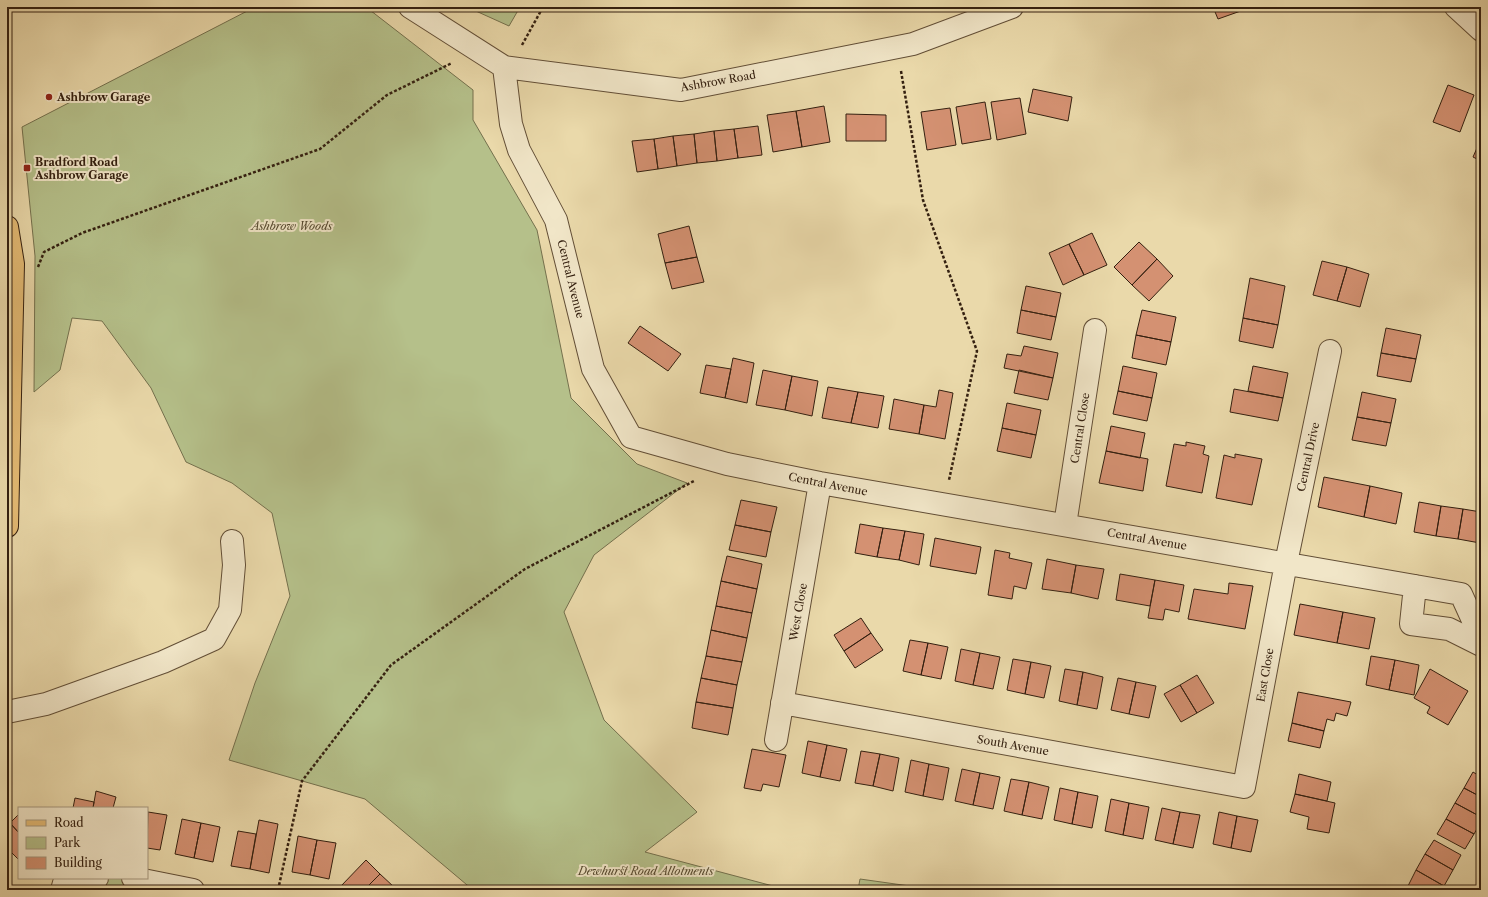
<svg xmlns="http://www.w3.org/2000/svg" width="1488" height="897" font-family="'Libre Caslon Text',serif">
	<style>
		.green { fill: #b5c08a; stroke: #74704d }
		.building { fill: #d49172; stroke: #342010 }
		.lines { fill: none; stroke-linecap: round; stroke-linejoin: round }
		.minor-casing { stroke: #624e36; stroke-width: 24 }
		.major-casing { stroke: #342010; stroke-width: 24 }
		.path { stroke: #342010; stroke-width: 2.5; stroke-dasharray: 3 2; stroke-linecap: butt }
		.minor { stroke: #f1e6c8; stroke-width: 22 }
		.major { stroke: #e5bc75; stroke-width: 22 }
		.poi-dot { fill: #8f2418; stroke: #f1e6c8; stroke-width: 1.5 }
		.labels { text-anchor: middle; stroke-width: 4; stroke-linejoin: round; paint-order: stroke }
		.street-label { font-size: 11px; fill: #342010; stroke: #f1e6c8 }
		.poi-label { font-size: 11px; font-weight: bold; fill: #342010; stroke: #f1e6c8; text-anchor: start }
		.park-label { font-size: 11px; font-style: italic; fill: #54482e; stroke: #f1e6c8 }
	</style>
	<rect width="100%" height="100%" fill="#ead9aa"/>
	<filter id="stains"><feTurbulence type="fractalNoise" baseFrequency=".005" numOctaves="4"/><feColorMatrix values="0 0 0 0 .2 0 0 0 0 .09 0 0 0 0 .02 0 0 0 .5 -.17"/></filter>
	<radialGradient id="worn" r=".72"><stop offset=".6" stop-color="#630" stop-opacity="0"/><stop offset="1" stop-color="#630" stop-opacity=".3"/></radialGradient>
	<path class="green" d="M 255,7 L 366,7 L 473,90 L 473,120 L 537,230 L 571,398 L 637,464 L 687,483 L 594,555 L 564,612 L 604,720 L 697,812 L 645,852 L 788,890 L 473,890 L 365,799 L 229,760 L 255,683 L 290,596 L 272,513 L 232,483 L 186,462 L 151,388 L 102,321 L 72,318 L 60,370 L 34,392 L 35,256 L 22,127 Z
		M 467,7 L 520,7 L 509,26 Z
		M 97,878 L 133,878 L 193,890 L 62,890 Z
		M 860,879 L 938,890 L 858,890 Z"/>
	<path class="building" d="M 1213,7 L 1252,7 L 1218,19 Z
		M 1448,85 L 1474,95 L 1460,132 L 1433,122 Z
		M 1033,89 L 1072,97 L 1068,121 L 1028,112 Z
		M 1020,98 L 1026,134 L 997,140 L 991,102 Z
		M 985,102 L 991,139 L 962,144 L 956,107 Z
		M 824,106 L 830,142 L 802,147 L 796,111 Z
		M 950,108 L 956,145 L 927,150 L 921,112 Z
		M 796,111 L 802,147 L 773,152 L 767,115 Z
		M 846,114 L 886,115 L 886,141 L 846,141 Z
		M 758,126 L 762,155 L 738,158 L 734,129 Z
		M 734,129 L 738,158 L 717,161 L 714,131 Z
		M 714,131 L 717,161 L 697,163 L 694,134 Z
		M 694,134 L 697,163 L 677,166 L 673,136 Z
		M 673,136 L 677,166 L 658,169 L 654,139 Z
		M 654,139 L 658,169 L 637,172 L 632,141 Z
		M 1481,139 L 1481,161 L 1473,157 Z
		M 689,226 L 697,257 L 665,263 L 658,234 Z
		M 1092,233 L 1107,265 L 1084,275 L 1069,244 Z
		M 1139,242 L 1157,259 L 1132,285 L 1114,267 Z
		M 1069,244 L 1084,275 L 1063,285 L 1049,253 Z
		M 697,257 L 704,282 L 672,289 L 665,263 Z
		M 1157,259 L 1173,276 L 1149,301 L 1132,285 Z
		M 1322,261 L 1347,267 L 1337,301 L 1313,295 Z
		M 1347,267 L 1369,274 L 1360,307 L 1337,301 Z
		M 1250,278 L 1285,286 L 1278,325 L 1243,318 Z
		M 1026,286 L 1061,293 L 1056,317 L 1021,310 Z
		M 1021,310 L 1056,317 L 1051,340 L 1017,333 Z
		M 1142,310 L 1176,317 L 1171,342 L 1136,335 Z
		M 1243,318 L 1278,325 L 1273,348 L 1239,341 Z
		M 640,326 L 681,354 L 668,371 L 628,343 Z
		M 1386,328 L 1421,335 L 1416,359 L 1381,353 Z
		M 1136,335 L 1171,342 L 1166,365 L 1132,358 Z
		M 1024,346 L 1058,353 L 1053,378 L 1004,368 L 1007,354 L 1021,356 Z
		M 1381,353 L 1416,359 L 1411,382 L 1377,376 Z
		M 733,358 L 754,363 L 747,403 L 725,398 Z
		M 706,365 L 731,369 L 725,398 L 700,393 Z
		M 1123,366 L 1157,373 L 1152,398 L 1118,391 Z
		M 1253,366 L 1288,373 L 1283,398 L 1248,391 Z
		M 763,370 L 792,376 L 785,410 L 756,405 Z
		M 1019,370 L 1053,378 L 1048,400 L 1014,393 Z
		M 792,376 L 818,381 L 812,416 L 785,410 Z
		M 828,387 L 858,392 L 851,423 L 822,418 Z
		M 1234,389 L 1283,398 L 1278,421 L 1230,412 Z
		M 939,390 L 953,393 L 945,439 L 919,434 L 924,405 L 936,407 Z
		M 1118,391 L 1152,398 L 1147,421 L 1113,414 Z
		M 858,392 L 884,396 L 878,428 L 851,423 Z
		M 1362,392 L 1396,399 L 1391,423 L 1357,417 Z
		M 894,399 L 924,405 L 919,434 L 889,429 Z
		M 1007,403 L 1041,410 L 1036,435 L 1002,428 Z
		M 1357,417 L 1391,423 L 1386,446 L 1352,440 Z
		M 1111,426 L 1145,433 L 1140,458 L 1106,451 Z
		M 1002,428 L 1036,435 L 1031,458 L 997,451 Z
		M 1186,442 L 1205,446 L 1203,454 L 1209,456 L 1202,493 L 1166,486 L 1174,444 L 1186,446 Z
		M 1106,451 L 1148,459 L 1143,491 L 1099,483 Z
		M 1235,454 L 1262,459 L 1252,505 L 1216,498 L 1224,455 L 1235,458 Z
		M 1324,477 L 1370,486 L 1364,517 L 1318,507 Z
		M 1370,486 L 1402,493 L 1396,524 L 1364,517 Z
		M 741,500 L 777,507 L 771,532 L 735,525 Z
		M 1419,502 L 1441,506 L 1436,536 L 1414,532 Z
		M 1441,506 L 1463,509 L 1458,539 L 1436,536 Z
		M 1463,509 L 1481,512 L 1480,543 L 1458,539 Z
		M 860,524 L 883,528 L 877,557 L 855,553 Z
		M 735,525 L 771,532 L 766,557 L 729,550 Z
		M 883,528 L 905,531 L 899,560 L 877,557 Z
		M 905,531 L 924,534 L 919,565 L 899,560 Z
		M 935,538 L 981,547 L 976,574 L 930,566 Z
		M 995,550 L 1010,553 L 1009,558 L 1032,563 L 1026,589 L 1014,586 L 1012,599 L 988,595 Z
		M 727,556 L 762,564 L 757,589 L 721,581 Z
		M 1047,559 L 1076,565 L 1071,593 L 1042,589 Z
		M 1076,565 L 1104,569 L 1098,599 L 1071,593 Z
		M 1120,574 L 1155,580 L 1150,606 L 1116,600 Z
		M 1155,580 L 1184,585 L 1179,612 L 1165,609 L 1163,620 L 1148,618 Z
		M 721,581 L 757,589 L 752,613 L 716,606 Z
		M 1229,583 L 1253,586 L 1245,629 L 1188,619 L 1194,589 L 1228,594 Z
		M 1300,604 L 1343,612 L 1337,643 L 1294,635 Z
		M 716,606 L 752,613 L 747,638 L 711,630 Z
		M 1343,612 L 1375,618 L 1369,649 L 1337,643 Z
		M 861,618 L 871,633 L 844,651 L 834,635 Z
		M 711,630 L 747,638 L 742,662 L 706,656 Z
		M 871,633 L 883,650 L 855,668 L 844,651 Z
		M 910,640 L 928,643 L 921,675 L 903,671 Z
		M 928,643 L 948,647 L 941,679 L 921,675 Z
		M 961,649 L 980,653 L 973,685 L 955,681 Z
		M 980,653 L 1000,657 L 993,689 L 973,685 Z
		M 706,656 L 742,662 L 737,685 L 701,678 Z
		M 1371,656 L 1395,660 L 1389,690 L 1366,685 Z
		M 1013,659 L 1031,662 L 1025,694 L 1007,690 Z
		M 1395,660 L 1419,665 L 1414,695 L 1389,690 Z
		M 1031,662 L 1051,666 L 1044,698 L 1025,694 Z
		M 1065,669 L 1083,672 L 1077,705 L 1059,701 Z
		M 1430,669 L 1468,691 L 1448,725 L 1427,713 L 1430,707 L 1414,698 Z
		M 1083,672 L 1103,677 L 1097,709 L 1077,705 Z
		M 1197,675 L 1214,703 L 1197,713 L 1180,685 Z
		M 701,678 L 737,685 L 733,708 L 696,702 Z
		M 1118,678 L 1136,682 L 1129,714 L 1111,710 Z
		M 1136,682 L 1156,686 L 1149,718 L 1129,714 Z
		M 1180,685 L 1197,713 L 1181,722 L 1164,694 Z
		M 1298,692 L 1351,702 L 1347,716 L 1336,713 L 1334,721 L 1327,719 L 1324,731 L 1292,723 Z
		M 696,702 L 733,708 L 728,735 L 692,728 Z
		M 1292,723 L 1324,731 L 1320,748 L 1288,741 Z
		M 808,741 L 827,745 L 820,777 L 802,773 Z
		M 827,745 L 847,749 L 840,781 L 820,777 Z
		M 752,749 L 786,755 L 779,787 L 763,784 L 761,791 L 744,788 Z
		M 861,751 L 880,754 L 873,786 L 855,783 Z
		M 880,754 L 899,758 L 893,791 L 873,786 Z
		M 911,760 L 929,764 L 923,796 L 905,792 Z
		M 929,764 L 949,768 L 943,800 L 923,796 Z
		M 962,769 L 980,773 L 973,805 L 955,801 Z
		M 1473,772 L 1481,777 L 1481,797 L 1464,788 Z
		M 980,773 L 1000,777 L 993,809 L 973,805 Z
		M 1299,774 L 1331,782 L 1327,801 L 1295,794 Z
		M 1011,779 L 1029,782 L 1022,815 L 1004,811 Z
		M 1029,782 L 1049,787 L 1042,819 L 1022,815 Z
		M 1060,788 L 1078,792 L 1072,824 L 1054,820 Z
		M 1464,788 L 1481,797 L 1481,817 L 1455,803 Z
		M 96,791 L 116,797 L 113,808 L 93,808 Z
		M 1078,792 L 1098,796 L 1092,828 L 1072,824 Z
		M 1295,794 L 1335,803 L 1329,833 L 1307,829 L 1309,817 L 1290,812 Z
		M 75,798 L 94,802 L 93,808 L 73,808 Z
		M 1111,799 L 1129,803 L 1123,835 L 1105,831 Z
		M 1129,803 L 1149,807 L 1143,839 L 1123,835 Z
		M 1455,803 L 1481,817 L 1481,822 L 1474,834 L 1446,819 Z
		M 1162,808 L 1180,812 L 1173,844 L 1155,840 Z
		M 148,812 L 167,815 L 160,850 L 147,848 Z
		M 1180,812 L 1200,815 L 1193,848 L 1173,844 Z
		M 1219,812 L 1237,816 L 1231,848 L 1213,844 Z
		M 19,814 L 19,833 L 10,823 Z
		M 1237,816 L 1258,820 L 1251,852 L 1231,848 Z
		M 182,819 L 201,823 L 194,858 L 175,854 Z
		M 1446,819 L 1474,834 L 1465,849 L 1437,834 Z
		M 259,820 L 278,824 L 269,873 L 250,869 Z
		M 10,823 L 19,833 L 19,860 L 7,848 L 7,826 Z
		M 201,823 L 220,827 L 213,862 L 194,858 Z
		M 238,831 L 256,834 L 250,869 L 231,866 Z
		M 298,836 L 317,840 L 310,875 L 292,872 Z
		M 317,840 L 336,843 L 329,879 L 310,875 Z
		M 1434,840 L 1461,855 L 1453,870 L 1425,854 Z
		M 1425,854 L 1453,870 L 1444,886 L 1416,870 Z
		M 366,860 L 380,874 L 364,890 L 345,890 L 341,886 Z
		M 1416,870 L 1444,886 L 1442,890 L 1415,890 L 1408,886 Z
		M 380,874 L 394,887 L 390,890 L 364,890 Z
		M 7,879 L 11,879 L 9,890 L 7,890 Z
		M 1408,886 L 1415,890 L 1405,890 Z"/>
	<g class="lines">
		<g class="minor-casing">
			<path id="minor" d="M 410,7 L 504,67 L 681,90 L 913,44 L 1012,7
				M 1456,7 L 1481,30
				M 504,67 L 511,124 L 519,150 L 556,220 L 593,369 L 631,437 L 727,464 L 820,483 L 1461,594 L 1481,638
				M 1065,525 L 1095,330
				M 1415,586 L 1411,624 L 1449,629 L 1481,645
				M 782,703 L 1244,787 L 1286,563 L 1330,351
				M 7,712 L 46,704 L 163,662 L 214,639 L 230,610 L 234,565 L 232,541
				M 776,740 L 820,483
				M 133,878 L 193,890
				M 62,890 L 64,883 L 97,878"/>
		</g>
		<g class="major-casing">
			<path id="major" d="M 7,227 L 13,264 L 7,526"/>
		</g>
		<path class="path" d="M 522,45 L 543,7
			M 901,71 L 923,200 L 977,351 L 949,480
			M 38,267 L 44,252 L 82,233 L 320,149 L 387,95 L 452,63
			M 278,890 L 302,781 L 391,665 L 525,569 L 694,481"/>
		<use href="#minor" class="minor"/>
		<use href="#major" class="major"/>
	</g>
	<g class="poi-dot">
		<circle cx="49" cy="97" r="4"/>
		<rect x="23" y="164" width="8" height="8" rx="2"/>
	</g>
	<g class="labels">
		<g class="street-label">
			<text transform="translate(718 81) rotate(-10)" y="4">Ashbrow Road</text>
			<text transform="translate(571 279) rotate(76)" y="4">Central Avenue</text>
			<text transform="translate(1080 428) rotate(-81)" y="4">Central Close</text>
			<text transform="translate(1308 457) rotate(-78)" y="4">Central Drive</text>
			<text transform="translate(828 484) rotate(11)" y="4">Central Avenue</text>
			<text transform="translate(1147 539) rotate(10)" y="4">Central Avenue</text>
			<text transform="translate(798 612) rotate(-80)" y="4">West Close</text>
			<text transform="translate(1265 675) rotate(-80)" y="4">East Close</text>
			<text transform="translate(1013 745) rotate(10)" y="4">South Avenue</text>
		</g>
		<g class="poi-label">
			<text x="57" y="101">Ashbrow Garage</text>
			<text x="35" y="166">Bradford Road<tspan x="35" dy="13">Ashbrow Garage</tspan></text>
		</g>
		<g class="park-label">
			<text x="292" y="230">Ashbrow Woods</text>
			<text x="646" y="875">Dewhurst Road Allotments</text>
		</g>
	</g>
	<rect width="1488" height="897" fill="none" stroke="#ead9aa" stroke-width="24"/>
	<rect x="8" y="8" width="1472" height="881" fill="none" stroke="#342010" stroke-width="2"/>
	<rect x="12" y="12" width="1464" height="873" fill="none" stroke="#342010"/>
	<rect x="18" y="807" width="130" height="72" fill="#f1e6c8" stroke="#a5977e"/>
	<rect x="26" y="820" width="20" height="6" fill="#e5bc75" stroke="#a5977e"/>
	<text x="54" y="827" font-size="12" fill="#342010">Road</text>
	<rect x="26" y="837" width="20" height="12" fill="#b5c08a" stroke="#a5977e"/>
	<text x="54" y="847" font-size="12" fill="#342010">Park</text>
	<rect x="26" y="857" width="20" height="12" fill="#d49172" stroke="#a5977e"/>
	<text x="54" y="867" font-size="12" fill="#342010">Building</text>
	<rect width="100%" height="100%" filter="url(#stains)"/>
	<rect width="100%" height="100%" fill="url(#worn)"/>
</svg>
